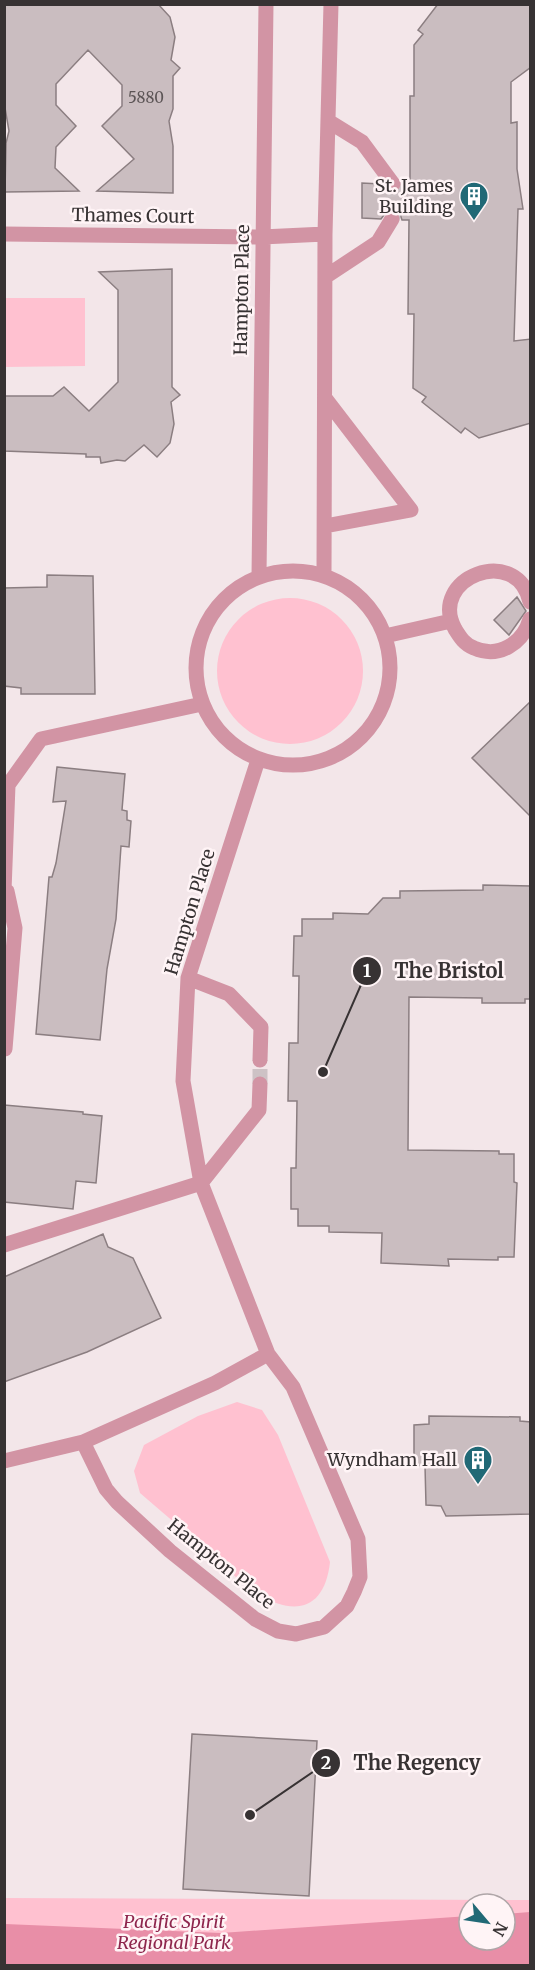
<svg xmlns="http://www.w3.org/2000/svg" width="535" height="1970" font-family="Merriweather,serif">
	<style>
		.green { fill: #ffc1d0; fill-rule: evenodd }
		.forest { fill: #e88ea7 }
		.building { fill: #cabdc0; stroke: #8b7e81; stroke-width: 1.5 }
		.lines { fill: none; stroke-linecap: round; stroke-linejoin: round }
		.minor-tunnel { stroke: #cdc2c5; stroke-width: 15; stroke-dasharray: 15 8; stroke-linecap: butt }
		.minor { stroke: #d294a4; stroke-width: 15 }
		.labels { text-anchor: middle; stroke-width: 5; stroke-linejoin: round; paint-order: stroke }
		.number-label { font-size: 15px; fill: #5c5556 }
		.poi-label { font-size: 18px; fill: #373233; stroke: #fff4f6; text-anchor: end }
		.street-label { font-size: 18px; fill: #373233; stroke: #fff4f6 }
		.park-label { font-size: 18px; font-style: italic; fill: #8e264d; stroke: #fff4f6 }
		.leader { fill: none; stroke: #373233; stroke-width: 2 }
		.callout-dot { fill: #373233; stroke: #fff4f6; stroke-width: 2 }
		.mark-label { font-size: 18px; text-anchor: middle; font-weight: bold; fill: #fff }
		.callout-label { font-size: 20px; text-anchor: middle; font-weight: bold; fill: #373233; stroke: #fff4f6; stroke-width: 5; stroke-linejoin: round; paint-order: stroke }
	</style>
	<rect width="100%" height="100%" fill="#f3e6e9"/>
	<path class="green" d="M 4,298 L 85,298 L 85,366 L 5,367 Z
		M217 671a73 73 0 1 1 146 0a73 73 0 1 1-146 0Z
		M 237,1402 L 262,1410 L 278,1435 L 330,1562 C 325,1608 297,1617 259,1595 C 242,1586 226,1566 210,1553 C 187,1533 163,1513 140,1493 L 134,1471 L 144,1445 L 198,1416 Z
		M 5,1898 L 530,1900 L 530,1965 L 5,1966 ZM 469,1904 L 505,1904 L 505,1940 L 469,1940 Z"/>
	<path class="forest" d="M 530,1912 L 530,1965 L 5,1965 L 5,1924 L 221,1933 L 469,1916 L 469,1940 L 505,1940 L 505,1914 Z"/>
	<path class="building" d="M 4,4 L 158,4 L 170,17 L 175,37 L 171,60 L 180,68 L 173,76 L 173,109 L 169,121 L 173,146 L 173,193 L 97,191 L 134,159 L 102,126 L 122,106 L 122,85 L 88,50 L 56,84 L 56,105 L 76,126 L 56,147 L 55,168 L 79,191 L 5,192 L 6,143 L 9,131 L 5,108 Z
		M 438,4 L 531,4 L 531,67 L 511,82 L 511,123 L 517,122 L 517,169 L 523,209 L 518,209 L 514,341 L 531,339 L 531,423 L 479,438 L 465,428 L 461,433 L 422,402 L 426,397 L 413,388 L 414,314 L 408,314 L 409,220 L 402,220 L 400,214 L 393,209 L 387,211 L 381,219 L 362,218 L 362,183 L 381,184 L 389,193 L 394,194 L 399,191 L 403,184 L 410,184 L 410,96 L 414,96 L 414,45 L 423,34 L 418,30 Z
		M 172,269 L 172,387 L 180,395 L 171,402 L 174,424 L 170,443 L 157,457 L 144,445 L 125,461 L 117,460 L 101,463 L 100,457 L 86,457 L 86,454 L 4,451 L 4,396 L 53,396 L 64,387 L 89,411 L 118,382 L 118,290 L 99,272 Z
		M 47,575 L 93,576 L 95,694 L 21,694 L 21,688 L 4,686 L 4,588 L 47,587 Z
		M 517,597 L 526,611 L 509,635 L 494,620 Z
		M 531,701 L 531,817 L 472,758 Z
		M 57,767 L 125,774 L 122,810 L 127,811 L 127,820 L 131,821 L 129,847 L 121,846 L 116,919 L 107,969 L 100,1040 L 36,1034 L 49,877 L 52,877 L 56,863 L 66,801 L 53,802 Z
		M 483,885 L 531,886 L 531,999 L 525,999 L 525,1003 L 482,1003 L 482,998 L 409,997 L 408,1150 L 499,1151 L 499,1154 L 514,1154 L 514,1182 L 517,1183 L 514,1257 L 498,1257 L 498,1260 L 448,1259 L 449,1266 L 381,1263 L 382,1233 L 329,1232 L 329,1226 L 298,1226 L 298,1209 L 291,1209 L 291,1168 L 296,1168 L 297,1101 L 288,1101 L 289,1043 L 298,1043 L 299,976 L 293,976 L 294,936 L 302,936 L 302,919 L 333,919 L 333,913 L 368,914 L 383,898 L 400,898 L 400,891 L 483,890 Z
		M 4,1105 L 83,1112 L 83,1114 L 102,1116 L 96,1183 L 76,1181 L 73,1209 L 4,1202 Z
		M 103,1234 L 108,1247 L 133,1258 L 161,1318 L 87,1352 L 4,1382 L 4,1277 Z
		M 429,1416 L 520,1417 L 520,1421 L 531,1422 L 531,1514 L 446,1516 L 441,1506 L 426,1505 L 425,1466 L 414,1465 L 414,1425 L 429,1424 Z
		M 192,1734 L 317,1741 L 309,1896 L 183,1889 Z"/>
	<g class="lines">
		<path class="minor-tunnel" d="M 392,219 L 396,202 L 393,184
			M 260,1084 L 260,1060"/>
		<path class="minor" d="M 328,121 L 362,142 L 393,184
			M 4,234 L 262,237 L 325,234
			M 325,277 L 378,242 L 392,219
			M 325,526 L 411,510 L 325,398
			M196 668a97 97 0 1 1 194 0a97 97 0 1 1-194 0Z
			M 259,576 L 266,4
			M 324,576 L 325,234 L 331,4
			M 530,602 C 517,543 427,578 455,629 C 460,637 464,644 474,648 C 499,659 523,643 530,619
			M 385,636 L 451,621
			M 4,891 L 8,785 L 41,739 L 202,704
			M 188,978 L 229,994 L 261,1027 L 260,1060
			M 5,1049 L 15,928 L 7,891
			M 4,1245 L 201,1183 L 259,1110 L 260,1084
			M 83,1442 L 106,1489 L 117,1502 L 170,1551 L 255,1619 L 278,1631 L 296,1634 L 324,1627 L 347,1606 L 354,1592 L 360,1577 L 358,1539 L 293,1387 L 268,1354
			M 4,1461 L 83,1442 L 215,1383 L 268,1354 L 201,1183 L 183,1081 L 188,978 L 258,760"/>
	</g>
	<defs>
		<g id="building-pin" transform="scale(1.5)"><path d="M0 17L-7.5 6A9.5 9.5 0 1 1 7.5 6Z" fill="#216976" stroke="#fff4f6"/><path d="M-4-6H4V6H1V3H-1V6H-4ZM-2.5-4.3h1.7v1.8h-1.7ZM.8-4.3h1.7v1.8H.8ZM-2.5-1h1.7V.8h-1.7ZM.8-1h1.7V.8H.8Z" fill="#fff"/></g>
	</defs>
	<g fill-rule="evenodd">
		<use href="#building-pin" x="474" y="196"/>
		<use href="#building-pin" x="478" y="1460"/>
	</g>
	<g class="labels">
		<g class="number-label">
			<text x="146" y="103">5880</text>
		</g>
		<g class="poi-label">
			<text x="453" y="192">St. James<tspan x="453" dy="21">Building</tspan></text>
			<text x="457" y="1466">Wyndham Hall</text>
		</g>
		<g class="street-label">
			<text transform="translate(133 216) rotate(1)" y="6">Thames Court</text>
			<text transform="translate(242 290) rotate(-89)" y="6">Hampton Place</text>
			<text transform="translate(190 912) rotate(-73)" y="6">Hampton Place</text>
			<text transform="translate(221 1564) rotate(39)" y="6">Hampton Place</text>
		</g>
		<g class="park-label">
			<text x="174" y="1928">Pacific Spirit<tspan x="174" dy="21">Regional Park</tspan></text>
		</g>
	</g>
	<path class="leader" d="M323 1072L367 971M250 1815L326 1763"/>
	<g class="callout-dot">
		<circle cx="323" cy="1072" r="6"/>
		<circle cx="250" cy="1815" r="6"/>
		<circle cx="367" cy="971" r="15"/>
		<circle cx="326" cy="1763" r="15"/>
	</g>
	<g class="mark-label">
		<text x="367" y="977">1</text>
		<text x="326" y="1769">2</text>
	</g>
	<g class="callout-label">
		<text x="449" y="978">The Bristol</text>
		<text x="417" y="1770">The Regency</text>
	</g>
	<rect width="535" height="1970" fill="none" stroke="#373233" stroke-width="12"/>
	<g transform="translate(487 1922) rotate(119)"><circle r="28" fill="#fff4f6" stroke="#afa6a8" stroke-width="1.5"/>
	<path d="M0-4.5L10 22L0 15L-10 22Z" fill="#216976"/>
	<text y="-9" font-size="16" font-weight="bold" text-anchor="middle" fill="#373233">N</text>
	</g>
</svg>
